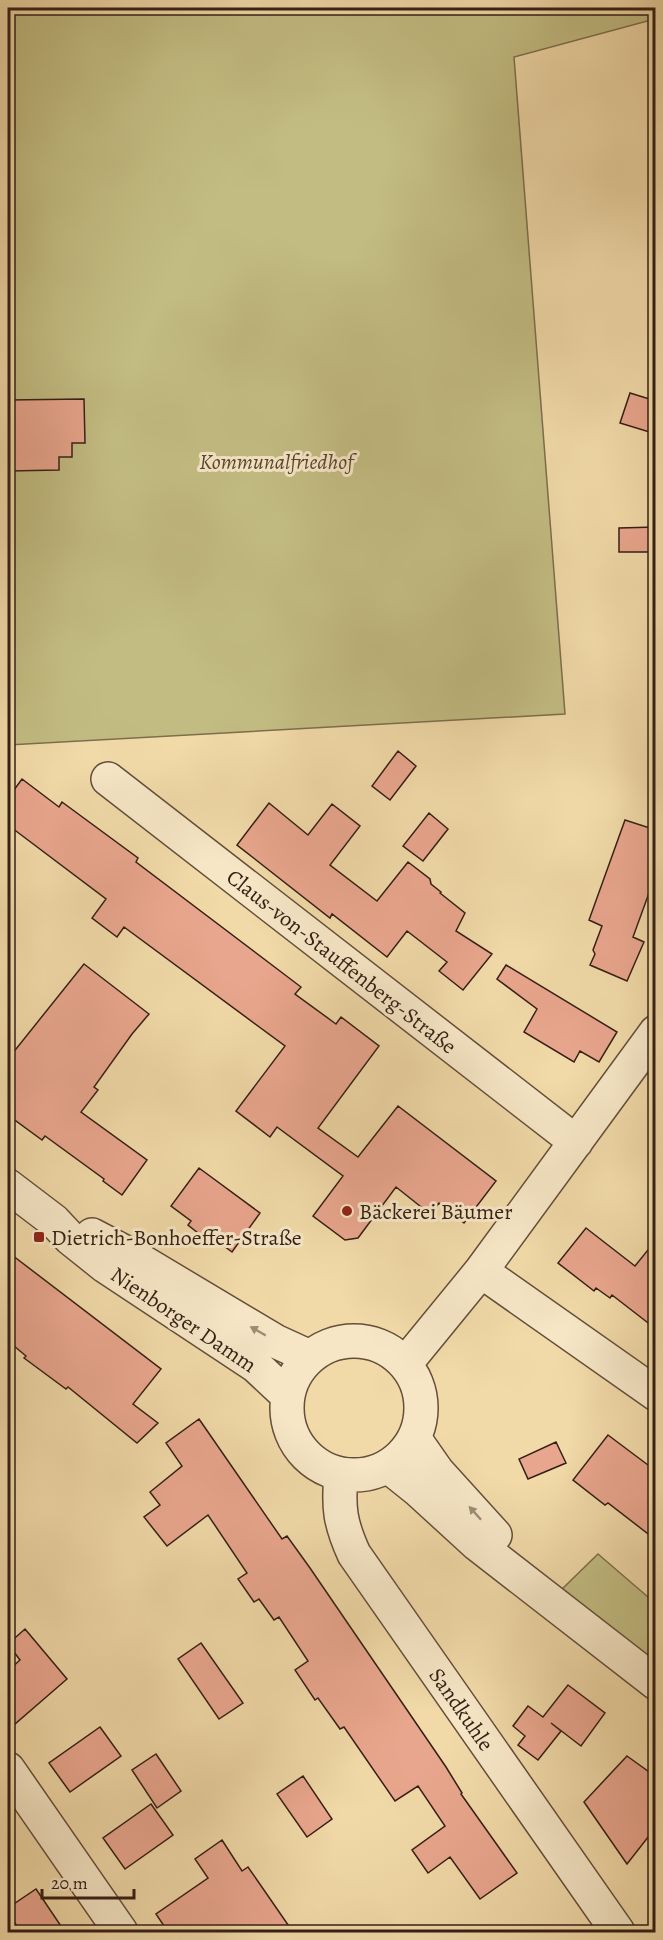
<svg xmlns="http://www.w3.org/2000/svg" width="663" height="1940" font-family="Alegreya,serif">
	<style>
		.green { fill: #c2bc82; stroke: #7c6e4c; stroke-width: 1.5 }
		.building { fill: #e9a68e; stroke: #351f15; stroke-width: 1.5 }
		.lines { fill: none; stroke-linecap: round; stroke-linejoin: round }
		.minor-casing { stroke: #644e3a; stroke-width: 36 }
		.minor { stroke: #f6e6c6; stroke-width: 33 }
		.oneway { fill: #9f8c76 }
		.poi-dot { fill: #8f2418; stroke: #f6e6c6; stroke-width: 2 }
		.labels { text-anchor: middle; stroke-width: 6; stroke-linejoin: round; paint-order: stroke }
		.park-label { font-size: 22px; font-style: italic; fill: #584630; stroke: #f6e6c6 }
		.street-label { font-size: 22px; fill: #351f15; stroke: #f6e6c6 }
		.poi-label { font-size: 22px; fill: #351f15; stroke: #f6e6c6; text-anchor: start }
	</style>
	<rect width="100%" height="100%" fill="#f1d9a8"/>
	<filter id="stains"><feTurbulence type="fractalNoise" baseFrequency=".00333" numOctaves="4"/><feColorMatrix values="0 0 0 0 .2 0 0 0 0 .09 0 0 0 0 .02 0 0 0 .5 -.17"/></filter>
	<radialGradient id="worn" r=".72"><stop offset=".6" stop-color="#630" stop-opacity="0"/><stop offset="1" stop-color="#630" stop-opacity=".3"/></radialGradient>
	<path class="green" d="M 8,8 L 655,8 L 655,19 L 514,57 L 565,714 L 8,745 Z
		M 598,1554 L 655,1603 L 655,1663 L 556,1595 Z"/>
	<path class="building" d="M 630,393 L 656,401 L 656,434 L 620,423 Z
		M 84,399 L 85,443 L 72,443 L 72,457 L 59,457 L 59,470 L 8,471 L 8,400 Z
		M 656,527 L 656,552 L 619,552 L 619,528 Z
		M 398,751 L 416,766 L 390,800 L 372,786 Z
		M 22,779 L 59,807 L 62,802 L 138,858 L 136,862 L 301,987 L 295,994 L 336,1024 L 341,1017 L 379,1046 L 318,1128 L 358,1157 L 398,1106 L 496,1181 L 464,1223 L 439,1203 L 430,1214 L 396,1187 L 358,1238 L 345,1240 L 313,1216 L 343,1176 L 277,1127 L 270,1137 L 236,1111 L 285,1046 L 124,927 L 117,937 L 92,918 L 106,899 L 8,825 L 8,798 Z
		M 269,803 L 308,835 L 332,804 L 360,826 L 330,865 L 377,901 L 408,862 L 430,879 L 431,884 L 441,892 L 440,893 L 465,913 L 456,931 L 492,954 L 463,990 L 439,971 L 447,962 L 407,931 L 387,957 L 332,914 L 330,918 L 237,845 Z
		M 429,813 L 448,829 L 423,861 L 403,846 Z
		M 625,820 L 656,830 L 656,890 L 649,893 L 633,937 L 644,942 L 627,981 L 590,965 L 595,954 L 593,950 L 602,926 L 589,920 Z
		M 84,964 L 149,1014 L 132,1034 L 94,1087 L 98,1090 L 81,1112 L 147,1160 L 122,1195 L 103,1181 L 104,1179 L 45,1136 L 42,1140 L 8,1115 L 8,1059 Z
		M 506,965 L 617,1032 L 599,1062 L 580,1051 L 574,1062 L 524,1032 L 537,1009 L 497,979 Z
		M 199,1168 L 260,1213 L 232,1252 L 212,1237 L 209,1241 L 198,1233 L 188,1225 L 191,1221 L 171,1206 Z
		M 586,1228 L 635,1266 L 656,1240 L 656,1329 L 612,1295 L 610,1298 L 596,1288 L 594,1291 L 558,1263 Z
		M 8,1252 L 161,1369 L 133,1404 L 158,1423 L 137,1443 L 68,1387 L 66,1389 L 24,1358 L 26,1356 L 8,1341 Z
		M 199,1419 L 282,1539 L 287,1536 L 310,1568 L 446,1767 L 462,1793 L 461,1794 L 517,1873 L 480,1899 L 450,1857 L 428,1873 L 412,1850 L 445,1826 L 418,1786 L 395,1801 L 344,1727 L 340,1729 L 318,1698 L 315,1700 L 295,1670 L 308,1661 L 279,1617 L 274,1620 L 259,1599 L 254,1602 L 238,1579 L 247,1573 L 208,1515 L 167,1546 L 144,1517 L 160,1505 L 150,1492 L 182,1466 L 166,1443 Z
		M 608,1435 L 656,1471 L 656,1540 L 608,1503 L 605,1505 L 573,1480 Z
		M 556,1442 L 566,1463 L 528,1479 L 519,1459 Z
		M 25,1629 L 67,1679 L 8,1730 L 8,1671 L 20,1660 L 8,1644 Z
		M 201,1643 L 243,1703 L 219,1719 L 178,1659 Z
		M 568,1685 L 605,1713 L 581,1746 L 551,1723 L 561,1731 L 538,1760 L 518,1745 L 525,1736 L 513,1726 L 528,1706 L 543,1717 Z
		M 100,1727 L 121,1756 L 70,1792 L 49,1763 Z
		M 156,1754 L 181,1791 L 157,1808 L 132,1770 Z
		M 627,1756 L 656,1777 L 656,1827 L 627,1864 L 584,1802 Z
		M 303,1776 L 332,1819 L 307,1837 L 277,1794 Z
		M 151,1804 L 173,1835 L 125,1869 L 103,1838 Z
		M 222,1840 L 242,1871 L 248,1867 L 293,1932 L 168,1932 L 156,1914 L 208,1878 L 195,1859 Z
		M 36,1889 L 65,1932 L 21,1932 L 8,1913 L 8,1908 Z"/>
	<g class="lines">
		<g class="minor-casing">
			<path id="minor" d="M 108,779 L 576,1142
				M 8,1186 L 54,1221 L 70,1238 L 105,1266 L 256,1366 L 287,1395
				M 92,1235 L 136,1258 L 275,1341 L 310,1357
				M 481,1271 L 656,1394
				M287 1408a67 67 0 1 1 134 0a67 67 0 1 1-134 0Z
				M 405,1364 L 481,1271 L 656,1032
				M 414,1438 L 437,1471 L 495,1535
				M 388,1466 L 418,1490 L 477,1544 L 656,1683
				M 341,1474 C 338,1508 340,1523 354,1554 L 618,1932
				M 8,1769 L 121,1932"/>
		</g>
		<use href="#minor" class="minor"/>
	</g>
	<defs><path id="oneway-solid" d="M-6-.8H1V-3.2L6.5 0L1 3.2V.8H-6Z" transform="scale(1.5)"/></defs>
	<g class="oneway">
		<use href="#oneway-solid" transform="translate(258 1331) rotate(-150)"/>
		<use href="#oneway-solid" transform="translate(475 1513) rotate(-132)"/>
	</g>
	<g class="poi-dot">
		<circle cx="347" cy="1211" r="6"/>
		<rect x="33" y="1231" width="12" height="12" rx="3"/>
	</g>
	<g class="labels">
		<g class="park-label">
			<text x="276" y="469">Kommunalfriedhof</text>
		</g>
		<g class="street-label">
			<text transform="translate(342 961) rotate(38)" y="8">Claus-von-Stauffenberg-Straße</text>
			<text transform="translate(184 1319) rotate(34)" y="8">Nienborger Damm</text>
			<text transform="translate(462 1709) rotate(55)" y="8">Sandkuhle</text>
		</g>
		<g class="poi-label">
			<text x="359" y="1219">Bäckerei Bäumer</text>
			<text x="51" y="1245">Dietrich-Bonhoeffer-Straße</text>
		</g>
	</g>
	<rect width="663" height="1940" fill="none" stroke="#f1d9a8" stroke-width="30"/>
	<rect x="9" y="9" width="645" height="1922" fill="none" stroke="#351f15" stroke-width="3"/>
	<rect x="15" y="15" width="633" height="1910" fill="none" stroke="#351f15" stroke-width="1.5"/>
	<path d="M42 1889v9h92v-9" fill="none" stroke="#351f15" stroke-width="3"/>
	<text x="51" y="1889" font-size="18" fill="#351f15" stroke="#f6e6c6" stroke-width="4.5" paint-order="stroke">20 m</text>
	<rect width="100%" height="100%" filter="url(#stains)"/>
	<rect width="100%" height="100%" fill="url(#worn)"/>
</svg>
